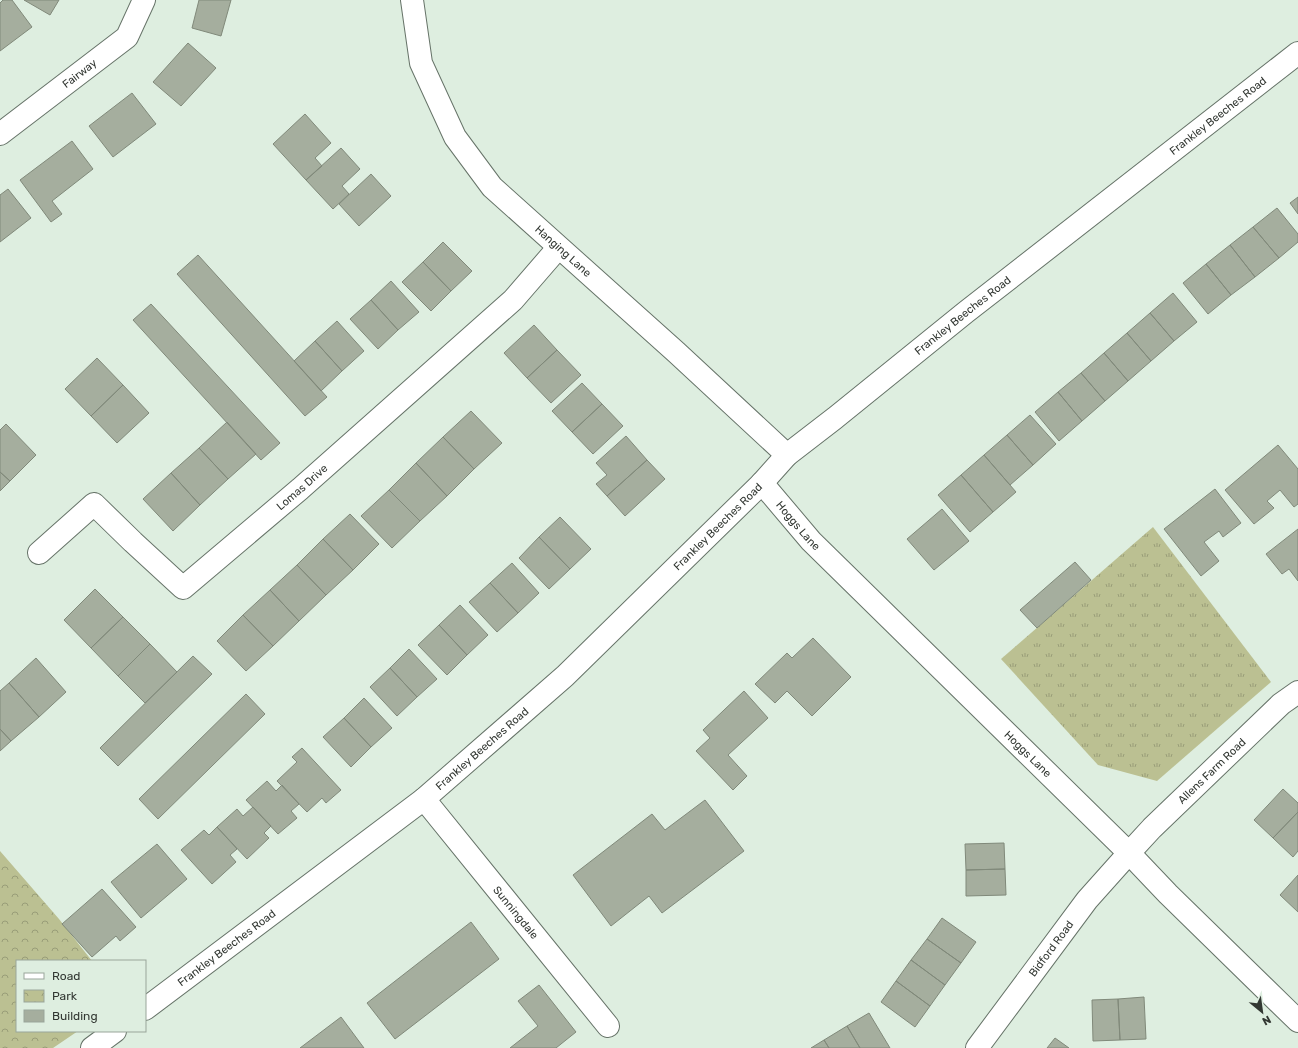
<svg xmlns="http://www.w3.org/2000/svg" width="1298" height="1048" font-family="Rubik,sans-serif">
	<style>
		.grass { fill: url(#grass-tufts) }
		.park { fill: url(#park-crowns) }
		.building { fill: #a5ae9e; stroke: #80897a }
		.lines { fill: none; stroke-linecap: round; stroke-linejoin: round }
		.minor-casing { stroke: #667368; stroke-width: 24 }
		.tertiary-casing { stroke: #667368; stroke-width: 24 }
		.minor { stroke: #fff; stroke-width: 22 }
		.tertiary { stroke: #fff; stroke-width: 22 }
		.labels { text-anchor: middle; stroke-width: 3; stroke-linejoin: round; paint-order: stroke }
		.street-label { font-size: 11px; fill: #323732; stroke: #deeee0 }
	</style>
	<defs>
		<pattern id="grass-tufts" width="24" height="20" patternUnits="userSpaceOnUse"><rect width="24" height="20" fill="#bbc092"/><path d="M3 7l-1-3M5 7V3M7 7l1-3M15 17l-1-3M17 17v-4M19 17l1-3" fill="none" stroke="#999d78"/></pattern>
		<pattern id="park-crowns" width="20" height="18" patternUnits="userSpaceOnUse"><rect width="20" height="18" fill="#bbc092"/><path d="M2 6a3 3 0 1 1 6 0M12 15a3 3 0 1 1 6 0" fill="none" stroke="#999d78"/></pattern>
	</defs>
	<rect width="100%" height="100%" fill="#deeee0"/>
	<path class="grass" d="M 1153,527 L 1271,682 L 1157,781 L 1098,765 L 1001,659 Z"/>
	<path class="park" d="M 0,851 L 59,919 L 92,961 L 17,961 L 17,1031 L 78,1031 L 53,1048 L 0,1048 Z"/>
	<path class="building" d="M 3,0 L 12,0 L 32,27 L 0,51 L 0,3 Z
		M 24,0 L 59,0 L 50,15 Z
		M 199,0 L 231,0 L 221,36 L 192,28 Z
		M 188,43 L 216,68 L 181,106 L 153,82 Z
		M 132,93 L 156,124 L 113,157 L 89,126 Z
		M 305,114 L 331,143 L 315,158 L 322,166 L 306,180 L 273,144 Z
		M 72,141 L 93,169 L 52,201 L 62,214 L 51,222 L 20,180 Z
		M 341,148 L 360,169 L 342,186 L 349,194 L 333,209 L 306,180 Z
		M 371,174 L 391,196 L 359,226 L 339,204 Z
		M 8,189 L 31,218 L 0,242 L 0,195 Z
		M 1298,197 L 1298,214 L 1290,203 Z
		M 1277,208 L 1298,234 L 1298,242 L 1279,258 L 1253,227 Z
		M 1253,227 L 1279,258 L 1255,277 L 1230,245 Z
		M 443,242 L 472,271 L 451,291 L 423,262 Z
		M 1230,245 L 1255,277 L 1231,295 L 1206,264 Z
		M 198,255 L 327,397 L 305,416 L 177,274 Z
		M 423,262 L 451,291 L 431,311 L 402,282 Z
		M 1206,264 L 1231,295 L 1208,314 L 1183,283 Z
		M 391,281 L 419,312 L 398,330 L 371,300 Z
		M 1173,293 L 1197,322 L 1174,341 L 1150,313 Z
		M 371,300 L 398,330 L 378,349 L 350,319 Z
		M 151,304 L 280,443 L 261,460 L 133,320 Z
		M 1150,313 L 1174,341 L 1151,361 L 1127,333 Z
		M 337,321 L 364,351 L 342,371 L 315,341 Z
		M 534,325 L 557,350 L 527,378 L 504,353 Z
		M 1127,333 L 1151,361 L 1128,381 L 1104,353 Z
		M 315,341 L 342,371 L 321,391 L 294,361 Z
		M 557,350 L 581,375 L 551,403 L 527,378 Z
		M 1104,353 L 1128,381 L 1105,401 L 1081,373 Z
		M 97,358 L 123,385 L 91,416 L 65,389 Z
		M 1081,373 L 1105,401 L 1082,421 L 1058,392 Z
		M 582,383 L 602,404 L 572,432 L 552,411 Z
		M 123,385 L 149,413 L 117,443 L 91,416 Z
		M 1058,392 L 1082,421 L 1059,441 L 1035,412 Z
		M 602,404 L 623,426 L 593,454 L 572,432 Z
		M 471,411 L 502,443 L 474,469 L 443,437 Z
		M 1030,415 L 1056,444 L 1033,465 L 1007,435 Z
		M 227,422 L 256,454 L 228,479 L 199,448 Z
		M 6,424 L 36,455 L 10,481 L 0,472 L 0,430 Z
		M 1007,435 L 1033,465 L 1010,485 L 984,455 Z
		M 626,436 L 647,460 L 607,496 L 596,484 L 607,475 L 596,463 Z
		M 443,437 L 474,469 L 447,496 L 416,463 Z
		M 1278,445 L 1298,469 L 1298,504 L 1294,507 L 1280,490 L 1267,501 L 1274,508 L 1254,524 L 1225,490 Z
		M 199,448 L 228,479 L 200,505 L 171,473 Z
		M 984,455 L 1016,492 L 993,512 L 961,475 Z
		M 647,460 L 665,479 L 625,516 L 607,496 Z
		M 416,463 L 447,496 L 420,521 L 389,490 Z
		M 0,472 L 10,481 L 0,491 Z
		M 171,473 L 200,505 L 173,531 L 143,499 Z
		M 961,475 L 993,512 L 970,532 L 938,495 Z
		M 1215,489 L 1241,523 L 1223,537 L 1219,531 L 1204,542 L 1219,561 L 1201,576 L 1164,529 Z
		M 389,490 L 420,521 L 392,548 L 361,516 Z
		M 942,509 L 969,541 L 934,570 L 907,539 Z
		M 350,514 L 379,544 L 353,570 L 323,539 Z
		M 560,517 L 591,549 L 570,569 L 539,537 Z
		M 1298,529 L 1298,581 L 1289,569 L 1282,574 L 1266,554 Z
		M 539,537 L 570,569 L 549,589 L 519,558 Z
		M 323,539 L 353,570 L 326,595 L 297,565 Z
		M 1075,562 L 1091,580 L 1037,628 L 1020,610 Z
		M 512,563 L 539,593 L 518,613 L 490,583 Z
		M 297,565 L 326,595 L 299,621 L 270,590 Z
		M 490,583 L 518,613 L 497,632 L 469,602 Z
		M 95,589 L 123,617 L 91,648 L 64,620 Z
		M 270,590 L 299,621 L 273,646 L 243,615 Z
		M 460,605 L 488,635 L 467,655 L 439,625 Z
		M 243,615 L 273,646 L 246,671 L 217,641 Z
		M 123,617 L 150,644 L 118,676 L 91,648 Z
		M 439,625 L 467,655 L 447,675 L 418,645 Z
		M 813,638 L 851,677 L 812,716 L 787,691 L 775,703 L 755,684 L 787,653 L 792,658 Z
		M 150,644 L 177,672 L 145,703 L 118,676 Z
		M 409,649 L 437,679 L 417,697 L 390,668 Z
		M 193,656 L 212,674 L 118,766 L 100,748 Z
		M 36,658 L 66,692 L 39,717 L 9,683 Z
		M 390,668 L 417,697 L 397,716 L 370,687 Z
		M 9,683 L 39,717 L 11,741 L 0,729 L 0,691 Z
		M 744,691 L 768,718 L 728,755 L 747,776 L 733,790 L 696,751 L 710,738 L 703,730 Z
		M 246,694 L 265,714 L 158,819 L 139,799 Z
		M 364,698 L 392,728 L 371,747 L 344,718 Z
		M 344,718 L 371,747 L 351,767 L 323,737 Z
		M 0,729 L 11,741 L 0,751 Z
		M 302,748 L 341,790 L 326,803 L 322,798 L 307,812 L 277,781 L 297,762 L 292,757 Z
		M 267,781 L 276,791 L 282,785 L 299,804 L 291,811 L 297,818 L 278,834 L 246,800 Z
		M 1283,789 L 1298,803 L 1298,812 L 1273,838 L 1254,820 Z
		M 705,800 L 744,851 L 662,913 L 649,896 L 611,926 L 573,875 L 652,814 L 665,830 Z
		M 253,807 L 271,826 L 264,833 L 269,838 L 247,859 L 217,827 L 237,809 L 243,816 Z
		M 1298,812 L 1298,851 L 1293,857 L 1273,838 Z
		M 217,827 L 237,849 L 230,855 L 236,862 L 212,884 L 181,850 L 204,830 L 209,835 Z
		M 1004,843 L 1005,869 L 966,870 L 965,844 Z
		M 157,844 L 187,879 L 141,918 L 111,882 Z
		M 1005,869 L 1006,895 L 966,896 L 966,870 Z
		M 1298,875 L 1298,912 L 1280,895 Z
		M 102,889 L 136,927 L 120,941 L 116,936 L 92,957 L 62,924 Z
		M 942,918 L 976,942 L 961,963 L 927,939 Z
		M 471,922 L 499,959 L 395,1039 L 367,1003 Z
		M 927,939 L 961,963 L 945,985 L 911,960 Z
		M 911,960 L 945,985 L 930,1006 L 896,981 Z
		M 896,981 L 930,1006 L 915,1027 L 881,1002 Z
		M 539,985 L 576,1032 L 556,1048 L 510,1048 L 538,1026 L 518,1001 Z
		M 1144,997 L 1146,1039 L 1120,1040 L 1118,999 Z
		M 1118,999 L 1120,1040 L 1093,1041 L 1092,1000 Z
		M 869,1013 L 890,1048 L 860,1048 L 847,1026 Z
		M 341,1017 L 364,1048 L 300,1048 Z
		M 847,1026 L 860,1048 L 829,1048 L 824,1040 Z
		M 1055,1038 L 1069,1048 L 1047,1048 Z
		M 824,1040 L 829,1048 L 811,1048 Z"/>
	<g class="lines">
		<g class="minor-casing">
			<g id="minor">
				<path id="s1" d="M 0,134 L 127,37 L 144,0"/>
				<path id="s2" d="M 39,553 L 94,504 L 133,542 L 183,588 L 300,489 L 513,300 L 558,248"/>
				<path id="s3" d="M 424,799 L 608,1026"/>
				<path id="s4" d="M 977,1048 L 1087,900 L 1129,853 L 1152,828 L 1281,704 L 1298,692"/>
			</g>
		</g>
		<g class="tertiary-casing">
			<g id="tertiary">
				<path id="s5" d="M 412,0 L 421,63 L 455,137 L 492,187 L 676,352 L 787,455"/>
				<path id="s6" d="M 762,483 L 811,541 L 1129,853 L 1168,894 L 1298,1021"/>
				<path id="s7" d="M 145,1009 L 424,799 L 565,676 L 762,483 L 787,455 L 835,418 L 966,312 L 1298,53"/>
				<path d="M 92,1048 L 115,1031"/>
			</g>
		</g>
		<use href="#minor" class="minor"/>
		<use href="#tertiary" class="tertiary"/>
	</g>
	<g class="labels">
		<g class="street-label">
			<text dy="4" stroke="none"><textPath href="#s1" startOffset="100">Fairway</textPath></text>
			<text dy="4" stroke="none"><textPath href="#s7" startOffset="1398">Frankley Beeches Road</textPath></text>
			<text dy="4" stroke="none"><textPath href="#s5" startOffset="303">Hanging Lane</textPath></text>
			<text dy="4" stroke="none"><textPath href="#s7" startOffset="1074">Frankley Beeches Road</textPath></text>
			<text dy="4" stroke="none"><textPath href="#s2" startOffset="352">Lomas Drive</textPath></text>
			<text dy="4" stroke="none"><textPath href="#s6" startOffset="56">Hoggs Lane</textPath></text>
			<text dy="4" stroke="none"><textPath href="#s7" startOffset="750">Frankley Beeches Road</textPath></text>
			<text dy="4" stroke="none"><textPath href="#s7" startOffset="426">Frankley Beeches Road</textPath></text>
			<text dy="4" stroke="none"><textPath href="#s6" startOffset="380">Hoggs Lane</textPath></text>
			<text dy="4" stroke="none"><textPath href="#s4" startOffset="364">Allens Farm Road</textPath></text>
			<text dy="4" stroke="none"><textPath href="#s3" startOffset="146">Sunningdale</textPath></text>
			<text dy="4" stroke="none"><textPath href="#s7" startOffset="102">Frankley Beeches Road</textPath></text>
			<text dy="4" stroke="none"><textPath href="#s4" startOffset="124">Bidford Road</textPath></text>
		</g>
	</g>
	<rect x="16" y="960" width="130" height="72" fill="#deeee0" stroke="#99a59a"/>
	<rect x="24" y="973" width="20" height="6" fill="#ffffff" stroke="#99a59a"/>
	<text x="52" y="980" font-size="12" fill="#323732">Road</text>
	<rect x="24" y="990" width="20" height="12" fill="url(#park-crowns)" stroke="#99a59a"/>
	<text x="52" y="1000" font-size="12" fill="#323732">Park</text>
	<rect x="24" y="1010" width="20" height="12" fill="#a5ae9e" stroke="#99a59a"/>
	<text x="52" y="1020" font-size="12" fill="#323732">Building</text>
	<g transform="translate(1262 1012) rotate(151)" stroke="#deeee0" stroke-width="3" paint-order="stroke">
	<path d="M0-3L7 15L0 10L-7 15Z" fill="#323732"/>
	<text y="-6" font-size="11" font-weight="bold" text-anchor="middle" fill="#323732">N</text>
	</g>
</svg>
